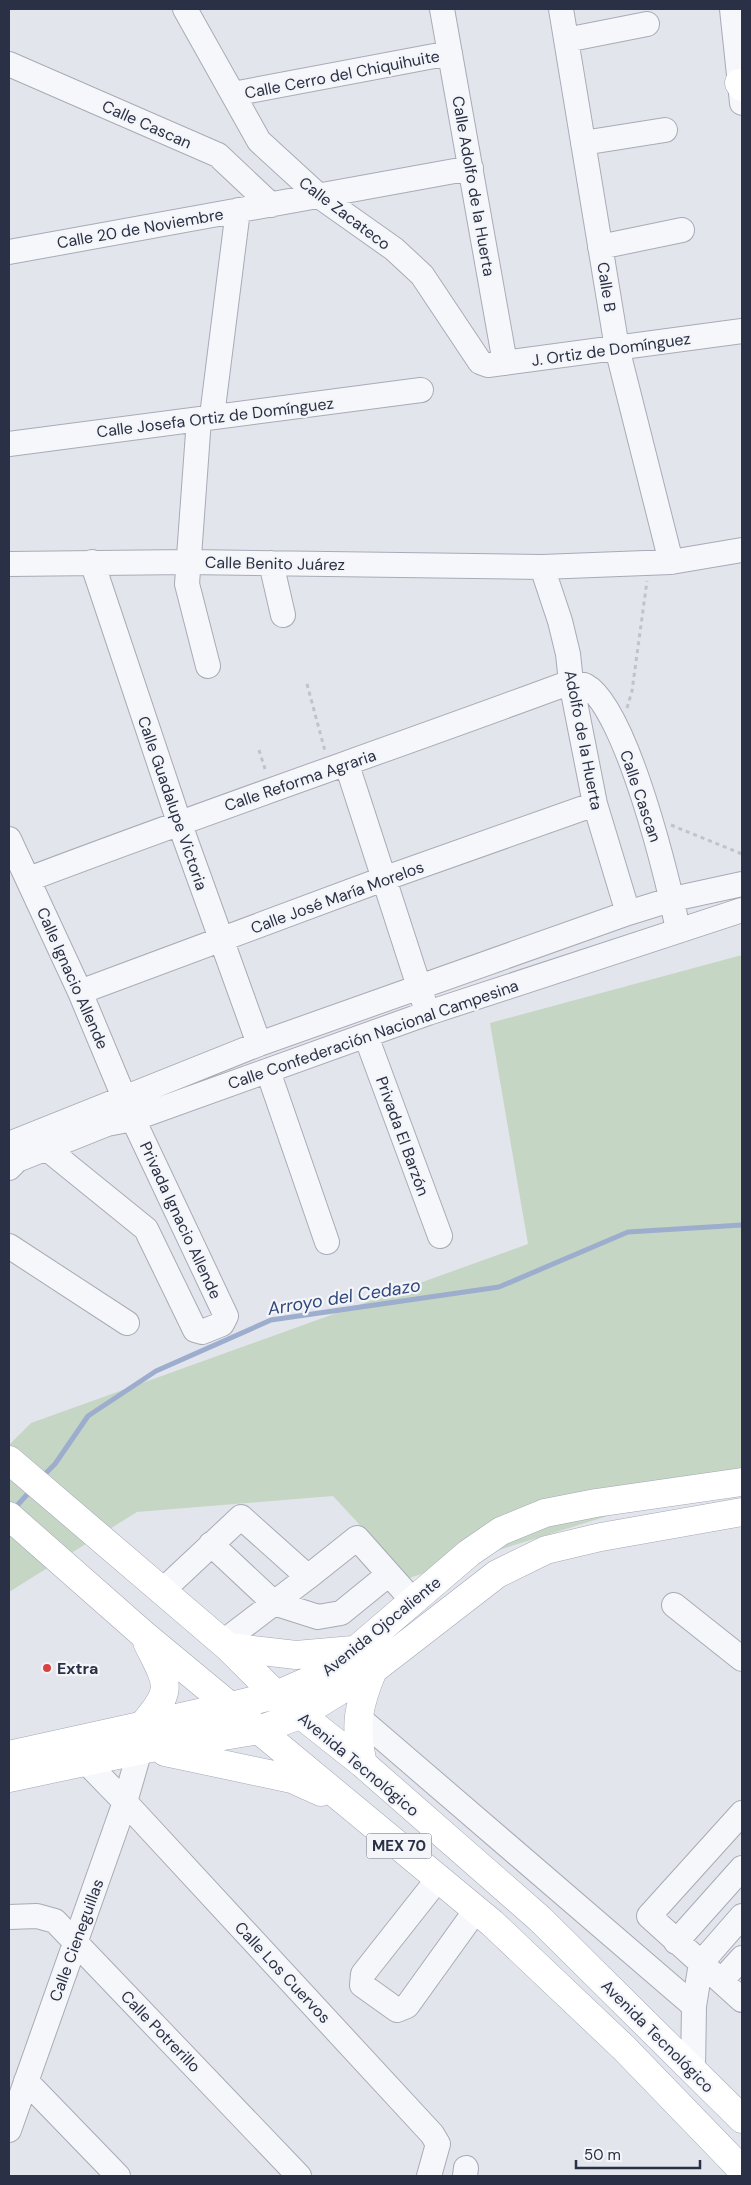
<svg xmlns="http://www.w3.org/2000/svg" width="751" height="2185" font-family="'DM Sans',sans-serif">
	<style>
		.green { fill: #c6d6c4 }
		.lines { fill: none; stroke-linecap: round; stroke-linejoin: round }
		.stream { stroke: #9dadcd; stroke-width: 5 }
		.minor-casing { stroke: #a8abb7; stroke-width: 26 }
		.major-casing { stroke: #a2a7b8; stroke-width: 29 }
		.path { stroke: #c1c3cb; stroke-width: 3; stroke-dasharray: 4 4; stroke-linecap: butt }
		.minor { stroke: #f6f7fa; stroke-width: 24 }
		.major { stroke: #fff; stroke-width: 28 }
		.poi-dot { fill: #d64344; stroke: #f3f5f9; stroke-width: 2 }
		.labels { text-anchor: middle; stroke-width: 4.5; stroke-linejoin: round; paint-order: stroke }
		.shield { fill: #f3f5f9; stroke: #666b7b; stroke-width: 1 }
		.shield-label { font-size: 15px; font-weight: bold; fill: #2a3045 }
		.street-label { font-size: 16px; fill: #2a3045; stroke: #f3f5f9 }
		.poi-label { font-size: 16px; font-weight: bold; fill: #2a3045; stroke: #f3f5f9; text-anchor: start }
		.water-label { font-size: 18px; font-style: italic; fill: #31487c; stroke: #f3f5f9 }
	</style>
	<rect width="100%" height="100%" fill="#e3e5ec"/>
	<path class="green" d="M 742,955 L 742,1474 L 409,1578 L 333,1496 L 137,1512 L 9,1592 L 9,1445 L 31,1423 L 528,1244 L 490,1023 Z"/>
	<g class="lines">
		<path class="stream" d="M 42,1477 L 55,1464 L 88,1416 L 156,1371 L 271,1320 L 499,1287 L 628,1232 L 742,1225
			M 14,1509 L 32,1489"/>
		<g class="minor-casing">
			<path id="minor" d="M 185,9 L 259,141 L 319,196 L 394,249 L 422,275 L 480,362 L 488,365 L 742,331
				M 442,9 L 505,363
				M 561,9 L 617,348 L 671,562
				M 732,9 L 742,103
				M 566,40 L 647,24
				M 9,64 L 218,155 L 271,205
				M 233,94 L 450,53
				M 583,143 L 665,130
				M 600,247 L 682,230
				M 9,252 L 471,168
				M 212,416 L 238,210
				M 199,419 L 187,584 L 208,666
				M 9,444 L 421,390
				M 92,562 L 179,822 L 259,1044
				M 271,563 L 283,615
				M 9,564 L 188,562 L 542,567 L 671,562 L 742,550
				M 542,567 L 560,621 L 568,654 L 571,682 L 595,804 L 628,913
				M 347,765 L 424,1002
				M 9,839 L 80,992 L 133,1119 L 226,1316 L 222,1324 L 202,1332 L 195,1330 L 146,1229 L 46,1148
				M 29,879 C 208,811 390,749 571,682 C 575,683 582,684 586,686 C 626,707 670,885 678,931
				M 80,992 L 386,878 L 595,804
				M 366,1036 L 440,1236
				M 268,1071 L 327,1242
				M 9,1144 L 259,1044 L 628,913 L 673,899 L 742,884
				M 9,1168 L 17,1160 L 107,1124 L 133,1119 L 428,1013 L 742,910
				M 9,1246 L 127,1323
				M 211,1544 L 274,1603 L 318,1617 L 341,1613 L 389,1574
				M 162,1591 L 241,1517 L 308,1577 L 357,1538 L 413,1601
				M 674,1605 L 742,1659
				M 223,1642 L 308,1577
				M 358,1717 L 694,2006
				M 85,1761 L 125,1802 L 432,2134 L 438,2144 L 429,2176
				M 742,1813 L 649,1916 L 742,2000
				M 438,1879 L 363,1974 L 362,1985 L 397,2010 L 407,2006 L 476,1910
				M 9,1917 L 37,1916 L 55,1921 L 299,2176
				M 676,1942 L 742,1868
				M 721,1981 L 742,1958
				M 693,2070 L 694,2006 L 701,1963 L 742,1916
				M 26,2081 L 118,2176
				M 9,2130 L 125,1802 L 140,1750
				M 465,2176 L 466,2168"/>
		</g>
		<g class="major-casing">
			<path id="major" d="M 739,83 L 742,87
				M 9,1460 L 228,1647 L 276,1695 L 363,1764 L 540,1919 L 742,2119
				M 9,1516 L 143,1634 L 492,1923 L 624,2048 L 742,2170
				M 228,1647 L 296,1655 L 353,1650
				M 142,1726 C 175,1688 168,1685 147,1642
				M 165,1752 L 292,1779 L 321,1792
				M 9,1755 L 231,1706 L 276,1695 L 315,1678 L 357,1649 L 469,1553 L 501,1531 L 545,1513 L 596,1503 L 742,1482
				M 363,1764 C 354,1726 358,1706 373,1670
				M 9,1778 L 146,1749 L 259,1730 L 300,1715 L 373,1670 L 497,1574 L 546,1550 L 601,1537 L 742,1512"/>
		</g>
		<path class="path" d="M 307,684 L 325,751
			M 627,708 L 632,691 L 647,581
			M 259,750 L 266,772
			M 671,825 L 742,854"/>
		<use href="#minor" class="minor"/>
		<use href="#major" class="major"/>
	</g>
	<circle class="poi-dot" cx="47" cy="1668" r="5"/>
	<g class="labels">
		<rect class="shield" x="366.5" y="1833.5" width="65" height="25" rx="4"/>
		<g class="shield-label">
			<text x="399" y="1851">MEX 70</text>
		</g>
		<g class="street-label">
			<text transform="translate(342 74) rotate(-11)" y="6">Calle Cerro del Chiquihuite</text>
			<text transform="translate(147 124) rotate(24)" y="6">Calle Cascan</text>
			<text transform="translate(474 186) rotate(80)" y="6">Calle Adolfo de la Huerta</text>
			<text transform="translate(345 213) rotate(37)" y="6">Calle Zacateco</text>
			<text transform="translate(140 228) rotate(-10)" y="6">Calle 20 de Noviembre</text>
			<text transform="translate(607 287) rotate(81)" y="6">Calle B</text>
			<text transform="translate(611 349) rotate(-8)" y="6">J. Ortiz de Domínguez</text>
			<text transform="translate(215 417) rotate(-7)" y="6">Calle Josefa Ortiz de Domínguez</text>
			<text transform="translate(275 563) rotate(1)" y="6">Calle Benito Juárez</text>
			<text transform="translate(584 740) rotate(79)" y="6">Adolfo de la Huerta</text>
			<text transform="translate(300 780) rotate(-19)" y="6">Calle Reforma Agraria</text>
			<text transform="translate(641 796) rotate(71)" y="6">Calle Cascan</text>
			<text transform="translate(173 803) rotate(71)" y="6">Calle Guadalupe Victoria</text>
			<text transform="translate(337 897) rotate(-20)" y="6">Calle José María Morelos</text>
			<text transform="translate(73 978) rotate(66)" y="6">Calle Ignacio Allende</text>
			<text transform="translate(373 1034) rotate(-19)" y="6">Calle Confederación Nacional Campesina</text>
			<text transform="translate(403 1136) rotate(70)" y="6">Privada El Barzón</text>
			<text transform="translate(181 1220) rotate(65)" y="6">Privada Ignacio Allende</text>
			<text transform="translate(381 1626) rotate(-39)" y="6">Avenida Ojocaliente</text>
			<text transform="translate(359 1764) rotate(40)" y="6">Avenida Tecnológico</text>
			<text transform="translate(76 1940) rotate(-70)" y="6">Calle Cieneguillas</text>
			<text transform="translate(283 1972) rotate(47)" y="6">Calle Los Cuervos</text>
			<text transform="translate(161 2031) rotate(46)" y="6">Calle Potrerillo</text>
			<text transform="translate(658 2036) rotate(45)" y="6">Avenida Tecnológico</text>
		</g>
		<g class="poi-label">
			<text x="57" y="1674">Extra</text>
		</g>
		<g class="water-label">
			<text transform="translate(344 1297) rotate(-9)" y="6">Arroyo del Cedazo</text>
		</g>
	</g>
	<rect width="751" height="2185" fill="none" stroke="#2a3045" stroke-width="20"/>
	<path d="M576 2160v8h124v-8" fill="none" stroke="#2a3045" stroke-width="2.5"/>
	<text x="584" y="2160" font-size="15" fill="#2a3045" stroke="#f3f5f9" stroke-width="4" paint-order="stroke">50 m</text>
</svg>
